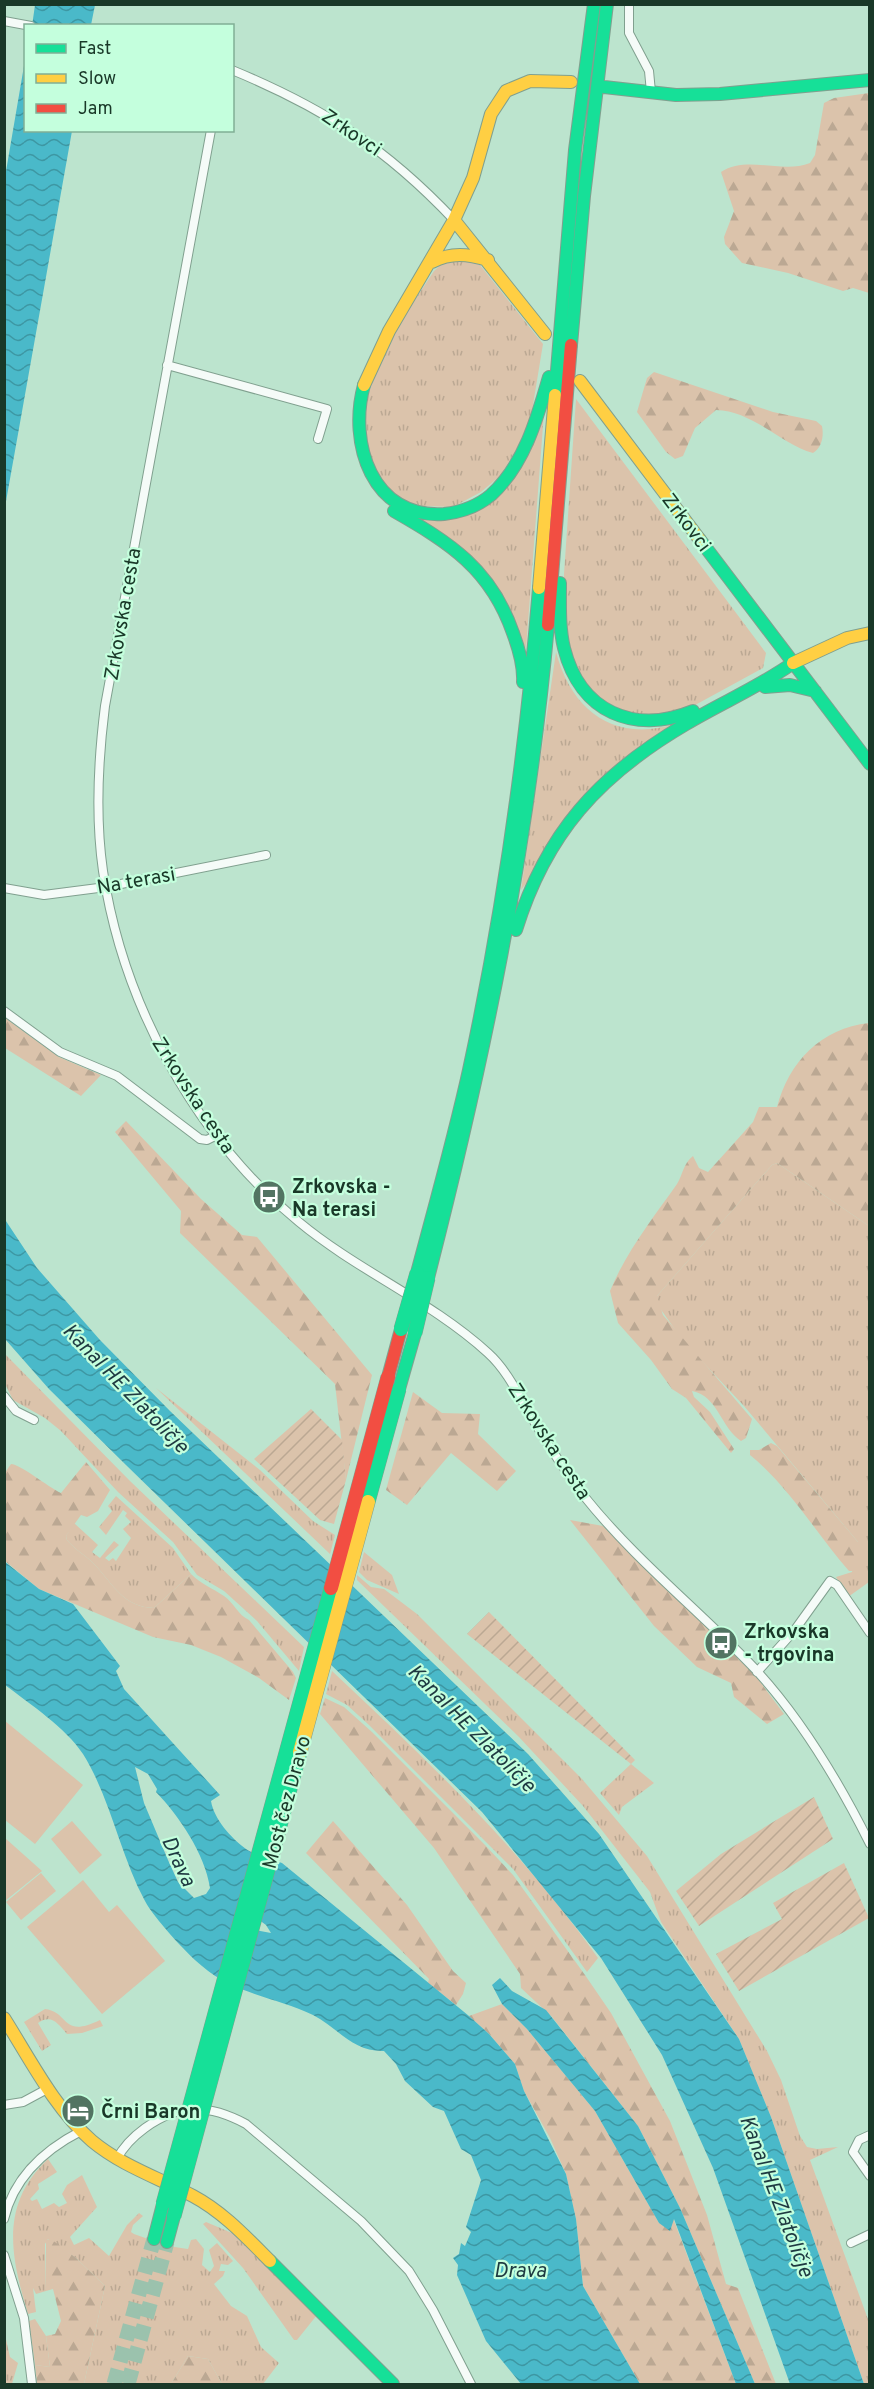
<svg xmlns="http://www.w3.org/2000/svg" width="874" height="2389" font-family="Overpass,sans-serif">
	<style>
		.grass { fill: url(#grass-tufts) }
		.forest { fill: url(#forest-firs) }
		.garden { fill: url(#garden-furrows) }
		.pitch { fill: #dbc3ab }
		.water { fill: url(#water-waves); fill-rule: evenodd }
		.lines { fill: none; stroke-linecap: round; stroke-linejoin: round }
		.highway-tunnel { stroke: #9bc2ad; stroke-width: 15; stroke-dasharray: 15 8; stroke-linecap: butt }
		.street-casing { stroke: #80a08f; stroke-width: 10 }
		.fast-casing { stroke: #80a08f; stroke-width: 14 }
		.slow-casing { stroke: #80a08f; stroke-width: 14 }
		.jam-casing { stroke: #80a08f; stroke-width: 14 }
		.street { stroke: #f5fbf8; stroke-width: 8 }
		.fast { stroke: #16e098; stroke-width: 12 }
		.slow { stroke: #ffcf43; stroke-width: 12 }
		.jam { stroke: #f24e42; stroke-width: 12 }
		.fast-bridge-casing { stroke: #80a08f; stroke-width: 15; stroke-linecap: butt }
		.slow-bridge-casing { stroke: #80a08f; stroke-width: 15; stroke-linecap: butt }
		.jam-bridge-casing { stroke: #80a08f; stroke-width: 15; stroke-linecap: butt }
		.fast-bridge { stroke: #16e098; stroke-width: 14 }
		.slow-bridge { stroke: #ffcf43; stroke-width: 14 }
		.jam-bridge { stroke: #f24e42; stroke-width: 14 }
		.labels { text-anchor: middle; stroke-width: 4.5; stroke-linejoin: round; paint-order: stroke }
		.street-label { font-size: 20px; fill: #193828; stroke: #c4ffdd }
		.poi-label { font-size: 20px; font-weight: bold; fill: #193828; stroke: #c4ffdd; text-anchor: start }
		.water-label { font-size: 21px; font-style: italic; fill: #1e3941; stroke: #c4ffdd }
	</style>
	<defs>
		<pattern id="grass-tufts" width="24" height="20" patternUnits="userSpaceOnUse" patternTransform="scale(1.5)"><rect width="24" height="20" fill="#dbc3ab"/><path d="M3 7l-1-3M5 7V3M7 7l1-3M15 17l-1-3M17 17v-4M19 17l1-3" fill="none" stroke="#bba893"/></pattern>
		<pattern id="forest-firs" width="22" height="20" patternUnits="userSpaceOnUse" patternTransform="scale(1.5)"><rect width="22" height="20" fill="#dbc3ab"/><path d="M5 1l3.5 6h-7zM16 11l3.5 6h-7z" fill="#bba893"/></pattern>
		<pattern id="garden-furrows" width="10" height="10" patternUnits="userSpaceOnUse" patternTransform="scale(1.5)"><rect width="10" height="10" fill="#dbc3ab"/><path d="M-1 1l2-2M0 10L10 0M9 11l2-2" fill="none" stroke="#bba893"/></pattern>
		<pattern id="water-waves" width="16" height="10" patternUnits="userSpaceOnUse" patternTransform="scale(1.5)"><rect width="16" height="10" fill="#4ab9c9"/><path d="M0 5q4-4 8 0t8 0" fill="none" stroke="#3d97a3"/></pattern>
	</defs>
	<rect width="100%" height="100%" fill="#bce4ce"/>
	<path class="grass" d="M 469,259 L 480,265 L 543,344 L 531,417 L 516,450 L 500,476 L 481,492 L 453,507 L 422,506 L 398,499 L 383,485 L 365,443 L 363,414 L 381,351 L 434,271 L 446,260 Z
		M 576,399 L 766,653 L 763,668 L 686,710 L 645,721 L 593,695 L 572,659 L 564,609 L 564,574 Z
		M 544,413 L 526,649 L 511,611 L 417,518 L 492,502 Z
		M 556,652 C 572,712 616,744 678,723 L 622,760 L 521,890 Z
		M 777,1163 L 869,1226 L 869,1582 L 848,1597 L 836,1577 L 852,1572 L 858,1542 L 744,1406 L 683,1341 L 657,1304 L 657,1296 L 772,1165 Z
		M 5,1354 L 130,1481 L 304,1647 L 299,1671 L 257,1621 L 224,1591 L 197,1575 L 173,1542 L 118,1492 L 61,1431 L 45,1418 L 13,1400 L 5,1384 Z
		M 156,1388 L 260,1470 L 313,1521 L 335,1535 L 330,1554 Z
		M 116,1496 L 173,1548 L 191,1574 L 154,1608 C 123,1607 113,1584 95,1565 C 87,1556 75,1550 67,1540 L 66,1536 L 74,1523 L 98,1545 L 92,1552 L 100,1558 L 114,1541 L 119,1545 L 105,1558 L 109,1561 L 113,1558 L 116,1561 L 131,1538 L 123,1529 L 131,1522 L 125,1516 L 127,1513 L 123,1510 L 106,1535 L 99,1527 L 112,1511 L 108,1506 Z
		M 364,1552 L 392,1575 L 399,1594 L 367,1580 L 359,1572 Z
		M 357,1575 L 371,1587 L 384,1589 L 417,1614 L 582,1779 L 647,1856 L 767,2051 L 781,2080 L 800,2136 L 807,2147 L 817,2149 L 838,2147 L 810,2160 L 869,2322 L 869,2384 L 864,2384 L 771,2117 L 739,2039 L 661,1922 L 650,1892 L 583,1806 L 519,1737 L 357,1580 Z
		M 332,1671 C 430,1763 520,1848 598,1958 L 587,1972 L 513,1869 L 369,1725 L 347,1705 L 326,1694 Z
		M 631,1764 L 654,1783 L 622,1807 L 619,1815 L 600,1793 Z
		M 45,2009 C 70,2012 61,2039 100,2020 L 103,2026 L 82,2033 L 67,2034 C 57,2023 52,2014 38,2023 L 51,2045 L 42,2051 L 24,2022 Z
		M 48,2159 L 57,2172 L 38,2184 L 39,2189 L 30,2199 L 32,2201 L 37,2199 L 42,2209 L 54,2203 L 59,2207 L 67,2203 L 62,2194 L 67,2185 L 82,2175 L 97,2207 L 70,2237 L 74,2245 L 89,2238 L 109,2256 L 127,2225 L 139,2213 L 143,2216 L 133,2225 L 131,2232 L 134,2234 L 168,2246 L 188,2249 L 191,2240 L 196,2239 L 204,2249 L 202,2265 L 210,2272 L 214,2266 L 209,2250 L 217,2243 L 233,2261 L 228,2265 L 221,2264 L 219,2271 L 225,2271 L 223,2276 L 214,2284 L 231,2306 L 247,2316 L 261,2347 L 279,2363 L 263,2384 L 222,2384 L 208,2359 L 188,2356 L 171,2384 L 84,2384 L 105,2286 L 76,2258 L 48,2239 L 45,2244 L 46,2291 L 36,2294 L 33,2288 L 36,2312 L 28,2314 C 10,2255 0,2204 48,2159 Z
		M 206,2222 L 239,2236 L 317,2315 L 297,2340 L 294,2340 L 243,2268 L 203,2224 Z
		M 35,2319 L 46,2336 L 50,2367 L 35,2365 L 29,2321 Z
		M 5,2335 L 10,2357 L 18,2363 L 12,2384 L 5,2384 Z"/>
	<path class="forest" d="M 869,93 L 869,293 L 853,288 L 843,291 L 788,273 L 742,263 L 725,244 L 724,237 L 734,211 L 721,172 C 747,155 782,174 810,163 L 815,155 L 824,103 L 834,98 Z
		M 654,372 L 773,412 L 816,421 L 822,426 C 824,436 822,448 813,453 C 781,444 753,411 716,410 L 695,428 L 683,456 L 675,459 L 666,452 L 637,412 L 647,378 Z
		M 4,1017 L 59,1057 L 101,1075 L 81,1096 L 5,1048 Z
		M 869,1023 L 869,1226 L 777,1163 L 772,1165 L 657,1296 L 663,1315 L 752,1419 L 746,1438 L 741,1441 C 721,1428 718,1396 692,1391 L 694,1397 L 710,1412 L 734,1449 L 731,1453 L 686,1398 L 672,1389 L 651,1360 L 618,1323 L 610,1291 C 626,1252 653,1218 677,1184 C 683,1174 683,1164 693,1156 L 699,1168 L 708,1172 L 753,1122 L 759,1107 L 777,1107 C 789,1062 821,1028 869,1023 Z
		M 126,1121 L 201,1199 L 242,1235 L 257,1237 L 372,1375 L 346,1480 L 335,1384 L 180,1233 L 181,1211 L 115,1132 Z
		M 413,1392 L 442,1413 L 480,1414 L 478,1434 L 516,1471 L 497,1491 L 451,1453 L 407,1505 L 386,1490 Z
		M 771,1443 L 777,1446 L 858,1542 L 865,1554 L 861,1568 L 857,1571 L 849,1571 C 816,1533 789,1487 750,1455 L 750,1450 L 759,1450 Z
		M 86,1462 L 110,1490 L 98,1511 L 87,1517 L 81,1515 L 66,1536 L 67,1540 C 75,1550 87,1556 95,1565 C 113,1584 123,1607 154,1608 L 191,1574 C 201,1584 212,1588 224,1596 C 234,1603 238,1615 249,1620 L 293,1672 L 296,1678 L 289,1700 L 259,1678 L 221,1657 L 191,1645 L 153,1637 L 39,1589 L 5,1561 L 4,1474 L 11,1464 C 20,1464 48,1487 61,1493 Z
		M 570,1520 L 603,1526 L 755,1675 L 784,1714 L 767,1724 L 734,1697 L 731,1683 L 697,1667 L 654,1626 Z
		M 325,1698 L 344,1707 L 372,1732 L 485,1845 L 513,1875 L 585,1975 L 611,2013 L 670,2121 L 707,2215 L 726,2284 L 738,2288 L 776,2384 L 755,2384 L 680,2208 L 638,2126 L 552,2017 L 521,1988 L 520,1974 L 434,1848 L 320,1714 Z
		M 333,1821 L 407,1905 L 453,1971 L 466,1983 L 463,1994 L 456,2005 L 428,1983 L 429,1979 L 306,1853 Z
		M 502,2004 L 527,2029 L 595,2111 L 659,2223 L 673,2218 L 736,2384 L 640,2384 L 583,2286 L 576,2219 L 566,2174 L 550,2138 L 524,2091 L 515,2064 L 489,2034 L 469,2016 Z
		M 51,2239 L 76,2258 L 105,2286 L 84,2384 L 37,2384 L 35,2365 L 50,2367 L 46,2336 L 55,2334 L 61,2321 L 53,2289 L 46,2291 L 46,2240 Z
		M 188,2356 L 208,2359 L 222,2384 L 171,2384 Z"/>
	<path class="garden" d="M 311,1409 L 342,1440 L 346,1480 L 334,1524 L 320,1520 L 254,1459 Z
		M 489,1612 L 635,1760 L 631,1764 L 467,1634 Z
		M 814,1797 L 833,1839 L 699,1926 L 676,1891 L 721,1854 Z
		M 844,1863 L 869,1918 L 739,1991 L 716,1954 L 782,1919 L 773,1903 Z"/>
	<path class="pitch" d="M 5,1721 L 83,1785 L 35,1844 L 5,1820 Z
		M 72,1821 L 102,1855 L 80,1874 L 51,1839 Z
		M 5,1838 L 42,1871 L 5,1901 L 4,1901 Z
		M 41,1873 L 56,1891 L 21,1920 L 6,1902 Z
		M 83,1880 L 109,1912 L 117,1905 L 165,1961 L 102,2014 L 27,1927 Z"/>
	<path class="water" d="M 35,5 L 95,5 L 91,25 L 32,26 Z
		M 25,60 L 26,130 L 72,131 L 5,507 L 5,177 Z
		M 4,1218 L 37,1268 L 100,1340 L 170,1411 L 528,1754 L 599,1834 L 739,2039 L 771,2117 L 864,2384 L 790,2384 L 713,2168 L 662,2055 L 601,1958 L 482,1812 L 126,1465 L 49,1389 L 5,1339 Z
		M 4,1561 L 39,1589 L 73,1604 L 120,1666 L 116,1671 L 124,1689 L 220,1795 L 211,1801 C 214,1819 231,1838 246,1849 C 256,1856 271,1859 282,1863 L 469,2016 L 489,2034 L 515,2064 L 524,2091 L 566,2174 L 576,2219 L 583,2286 L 640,2384 L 521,2384 L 486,2341 L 457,2275 L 458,2265 L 453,2258 L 459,2254 L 461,2243 L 465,2246 L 471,2232 L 466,2227 L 481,2180 L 471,2155 L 461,2149 L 444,2111 L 433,2107 L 405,2081 L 396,2064 L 384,2051 C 353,2052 338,2028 313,2015 C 276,1997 234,1994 202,1966 C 186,1953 154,1918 145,1901 C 120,1855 111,1799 83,1754 C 66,1728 30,1704 5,1685 ZM 135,1767 L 148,1774 L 157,1789 L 156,1792 C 179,1816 205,1854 210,1888 L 206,1894 L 194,1898 L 178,1882 L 168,1860 L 144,1803 ZM 244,1909 L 266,1925 L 271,1933 L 255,1930 Z
		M 500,1978 L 512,1991 L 546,2010 L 638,2126 L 680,2208 L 755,2384 L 736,2384 L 674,2219 L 670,2231 L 659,2223 L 595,2111 L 527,2029 L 502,2004 L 492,1985 Z"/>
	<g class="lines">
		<path class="highway-tunnel" d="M 114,2384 L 154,2239
			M 128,2384 L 167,2242"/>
		<g class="street-casing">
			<path id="street" d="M 629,4 L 629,33 L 649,71 L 651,92
				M 4,21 L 31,26
				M 232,70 C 324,108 386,148 454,220
				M 211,130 L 105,706 C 98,761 95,816 103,871 C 123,1004 195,1137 299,1222 C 358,1271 431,1301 488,1353 C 507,1370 519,1396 532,1418 C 548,1445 565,1471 584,1496 C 635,1560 700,1611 756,1670 C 803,1721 839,1782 870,1844
				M 167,365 L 327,409 L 318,439
				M 4,888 L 44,895 L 106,887 L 266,855
				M 4,1011 L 60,1052 L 117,1076 L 200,1139 L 207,1140 L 217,1135
				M 4,1396 L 16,1411 L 34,1420
				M 757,1672 L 794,1631 L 830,1581 L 837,1585 L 870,1633
				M 4,2105 L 23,2102 L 49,2088
				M 870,2135 L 859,2140 L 853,2152 L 870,2176
				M 117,2159 C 123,2147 134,2136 145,2128 C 180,2103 208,2104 246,2124 L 361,2221 L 409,2271 L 433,2310 L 471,2384
				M 4,2219 C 14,2177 44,2150 81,2131
				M 851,2243 L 870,2234
				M 4,2255 L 24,2318 L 32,2384"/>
		</g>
		<g class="fast-casing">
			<path id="fast" d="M 604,87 L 676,95 L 720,94 L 870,80
				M 571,345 L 584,196 L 607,4
				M 364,385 C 348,443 372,519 444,514 C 461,512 478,506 491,495 C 524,465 537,419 549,377
				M 555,395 L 575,150 L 594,4
				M 394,511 C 450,543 491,569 513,633 C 519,649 524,665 523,682
				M 700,540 L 870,764
				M 560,583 C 560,605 559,627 564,648 C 580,712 634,735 693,711
				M 765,687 L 790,685 L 815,691
				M 516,930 C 546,833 599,775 686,724 C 721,703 759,687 793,663
				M 417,1273 C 435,1205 454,1138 469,1070 C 503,912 526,749 539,588
				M 428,1278 C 484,1060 528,850 548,625
				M 399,1389 L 415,1333
				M 154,2239 L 163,2204
				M 167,2242 L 174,2216
				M 270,2261 L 393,2384"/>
		</g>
		<g class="slow-casing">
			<path id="slow" d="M 432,262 C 451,252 468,254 488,260
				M 545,334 L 454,220 L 473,178 L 491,114 L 506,91 L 530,81 L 571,82
				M 580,381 L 700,540
				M 364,385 L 389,331 L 454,220
				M 539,588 L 555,395
				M 793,663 L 847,638 L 870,633
				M 4,2018 C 30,2059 55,2109 92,2141 C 122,2166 159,2178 193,2196 C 223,2212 246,2237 270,2261"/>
		</g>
		<g class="jam-casing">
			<path id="jam" d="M 548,625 L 571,345
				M 388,1377 L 401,1329"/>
		</g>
		<use href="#street" class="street"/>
		<use href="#fast" class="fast"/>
		<use href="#slow" class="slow"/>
		<use href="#jam" class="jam"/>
		<g class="fast-bridge-casing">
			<path id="fast-bridge" d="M 401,1329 L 417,1273
				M 415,1333 L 428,1278
				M 368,1502 L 399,1389
				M 163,2204 L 331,1588
				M 174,2216 L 300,1752"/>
		</g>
		<g class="slow-bridge-casing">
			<path id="slow-bridge" d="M 300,1752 L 368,1502"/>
		</g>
		<g class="jam-bridge-casing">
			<path id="jam-bridge" d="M 331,1588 L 388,1377"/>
		</g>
		<use href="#fast-bridge" class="fast-bridge"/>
		<use href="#slow-bridge" class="slow-bridge"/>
		<use href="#jam-bridge" class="jam-bridge"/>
	</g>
	<defs>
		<g id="bus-disc" transform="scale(1.725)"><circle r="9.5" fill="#527462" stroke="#c4ffdd"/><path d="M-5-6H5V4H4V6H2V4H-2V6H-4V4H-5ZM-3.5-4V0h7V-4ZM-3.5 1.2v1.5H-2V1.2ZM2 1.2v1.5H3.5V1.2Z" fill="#fff"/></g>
		<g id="hotel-disc" transform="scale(1.725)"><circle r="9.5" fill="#527462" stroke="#c4ffdd"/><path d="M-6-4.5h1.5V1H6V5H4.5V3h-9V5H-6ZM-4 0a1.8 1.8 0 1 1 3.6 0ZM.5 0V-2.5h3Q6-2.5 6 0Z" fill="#fff"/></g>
	</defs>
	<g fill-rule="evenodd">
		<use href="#bus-disc" x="269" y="1197"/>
		<use href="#bus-disc" x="721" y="1643"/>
		<use href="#hotel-disc" x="78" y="2111"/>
	</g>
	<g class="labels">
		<g class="street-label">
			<text transform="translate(352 132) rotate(34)" y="7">Zrkovci</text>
			<text transform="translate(687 522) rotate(53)" y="7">Zrkovci</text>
			<text transform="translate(122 614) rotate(-80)" y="7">Zrkovska cesta</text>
			<text transform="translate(136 880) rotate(-10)" y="7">Na terasi</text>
			<text transform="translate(194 1095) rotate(57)" y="7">Zrkovska cesta</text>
			<text transform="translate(550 1441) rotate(57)" y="7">Zrkovska cesta</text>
			<text transform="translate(286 1802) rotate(-75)" y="7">Most čez Dravo</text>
		</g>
		<g class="poi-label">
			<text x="292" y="1193">Zrkovska -<tspan x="292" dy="23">Na terasi</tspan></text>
			<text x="744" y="1638">Zrkovska<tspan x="744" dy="23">- trgovina</tspan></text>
			<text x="101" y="2118">Črni Baron</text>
		</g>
		<g class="water-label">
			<text transform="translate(126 1388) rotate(46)" y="7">Kanal HE Zlatoličje</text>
			<text transform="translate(472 1728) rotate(45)" y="7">Kanal HE Zlatoličje</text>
			<text transform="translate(179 1861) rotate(65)" y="7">Drava</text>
			<text transform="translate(777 2196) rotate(69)" y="7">Kanal HE Zlatoličje</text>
			<text x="520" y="2277">Drava</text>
		</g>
	</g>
	<rect width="874" height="2389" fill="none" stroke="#193828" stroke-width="12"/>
	<rect x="24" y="24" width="210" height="108" fill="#c4ffdd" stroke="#80af95" stroke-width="1.5"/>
	<rect x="36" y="44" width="30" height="9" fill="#16e098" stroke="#80af95" stroke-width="1.5"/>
	<text x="78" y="54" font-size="18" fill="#193828">Fast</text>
	<rect x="36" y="74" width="30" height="9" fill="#ffcf43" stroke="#80af95" stroke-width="1.5"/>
	<text x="78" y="84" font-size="18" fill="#193828">Slow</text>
	<rect x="36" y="104" width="30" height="9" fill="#f24e42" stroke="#80af95" stroke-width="1.5"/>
	<text x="78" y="114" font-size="18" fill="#193828">Jam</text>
</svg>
